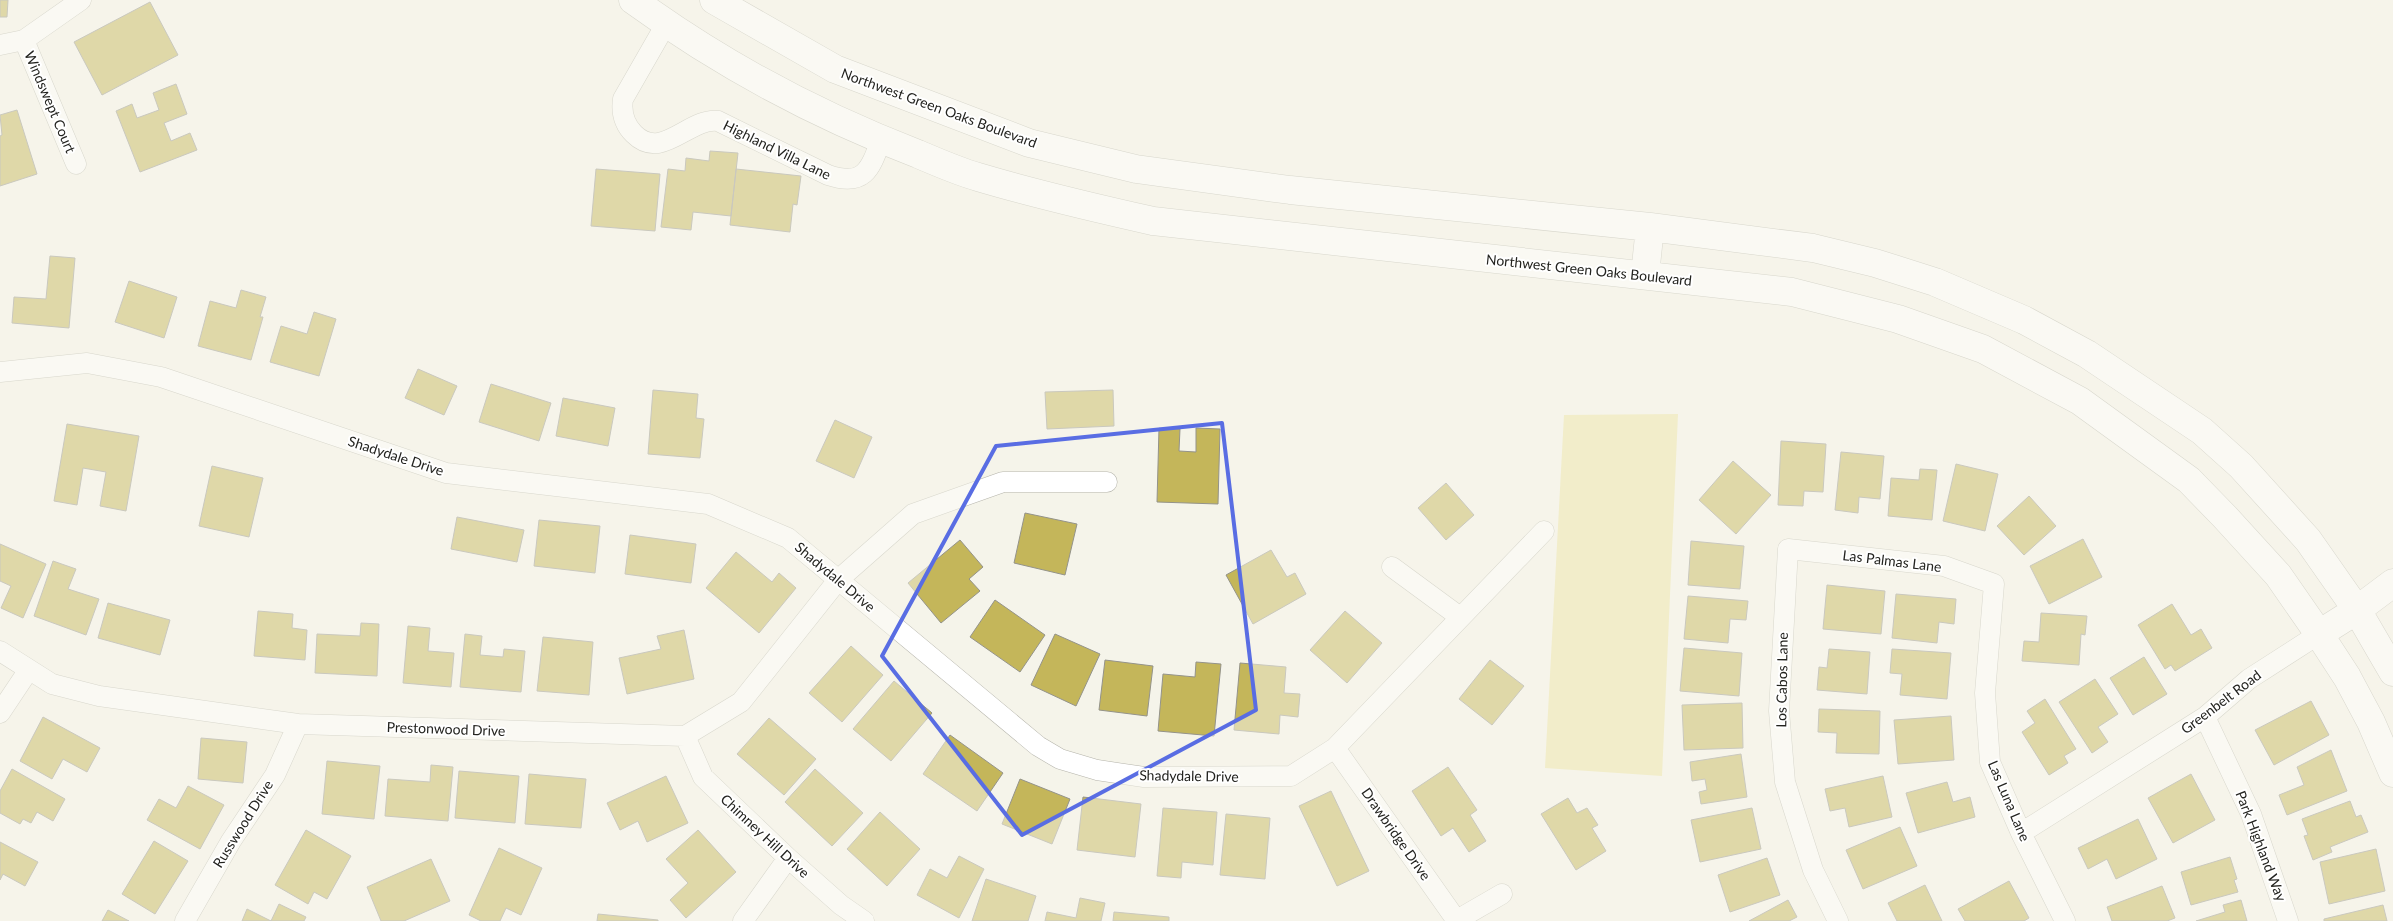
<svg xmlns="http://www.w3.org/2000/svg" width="2393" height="921" font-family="Lato,sans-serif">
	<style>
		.green { fill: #ede4a4 }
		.building { fill: #c4b65a; stroke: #94938a }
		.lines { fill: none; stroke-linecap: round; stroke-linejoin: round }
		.street-casing { stroke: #b5b4ab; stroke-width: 21 }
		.secondary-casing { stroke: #b5b4ab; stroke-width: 29 }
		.street { stroke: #fff; stroke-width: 20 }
		.secondary { stroke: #fff; stroke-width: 28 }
		.marked { fill: none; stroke: #596de3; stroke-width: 4; stroke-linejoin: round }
		.labels { text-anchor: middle; stroke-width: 4; stroke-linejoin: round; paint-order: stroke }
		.street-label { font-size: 14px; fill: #23231f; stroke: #fff }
	</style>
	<rect width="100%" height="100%" fill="#f5f4ea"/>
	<path class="green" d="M 1678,414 L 1662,776 L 1545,768 L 1564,415 Z"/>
	<path class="building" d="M 0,0 L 8,0 L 7,17 L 0,17 Z
		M 150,2 L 178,55 L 102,95 L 74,42 Z
		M 176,84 L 187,114 L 164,123 L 171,141 L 190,133 L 197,150 L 140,172 L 116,111 L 132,104 L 137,118 L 159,110 L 153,93 Z
		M 17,110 L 37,174 L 0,186 L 0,136 L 2,135 L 0,115 Z
		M 710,151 L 738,153 L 731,216 L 693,212 L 691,230 L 661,227 L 668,169 L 685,171 L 686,158 L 709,161 Z
		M 596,169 L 660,174 L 655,231 L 591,226 Z
		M 736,169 L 801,176 L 797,205 L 793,204 L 790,232 L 730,225 Z
		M 50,256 L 75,258 L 69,328 L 12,323 L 14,297 L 46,299 Z
		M 129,281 L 177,297 L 164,338 L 115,322 Z
		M 241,290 L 266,297 L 260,317 L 263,317 L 251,360 L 198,346 L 210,301 L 236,308 Z
		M 314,312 L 336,319 L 319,376 L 270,362 L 281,326 L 307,334 Z
		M 418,369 L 457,386 L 444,415 L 405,398 Z
		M 491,384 L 551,403 L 539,441 L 479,422 Z
		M 653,390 L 698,394 L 696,418 L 704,419 L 700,458 L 648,454 Z
		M 1113,390 L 1114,426 L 1047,429 L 1045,392 Z
		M 563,398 L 615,408 L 608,446 L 556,436 Z
		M 835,420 L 872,437 L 854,478 L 816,461 Z
		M 67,424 L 139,436 L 126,511 L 100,506 L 106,472 L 83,468 L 77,505 L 54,501 Z
		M 1159,428 L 1180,429 L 1179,451 L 1196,452 L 1196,428 L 1220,429 L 1218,504 L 1157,502 Z
		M 1781,441 L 1826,444 L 1823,492 L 1804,491 L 1803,506 L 1778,505 Z
		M 1841,452 L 1884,456 L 1880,499 L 1859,497 L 1858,513 L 1835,510 Z
		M 1733,461 L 1771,495 L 1736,534 L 1699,500 Z
		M 1956,464 L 1998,474 L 1985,531 L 1943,521 Z
		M 212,466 L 263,478 L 249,537 L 199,526 Z
		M 1920,469 L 1937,470 L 1932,520 L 1888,516 L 1891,478 L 1919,480 Z
		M 1446,483 L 1474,515 L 1446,540 L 1418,508 Z
		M 2029,496 L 2056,526 L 2024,555 L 1997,526 Z
		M 1025,513 L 1077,524 L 1065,575 L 1014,563 Z
		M 457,517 L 524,530 L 517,562 L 451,549 Z
		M 539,520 L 600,526 L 595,573 L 534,566 Z
		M 630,535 L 696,544 L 691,583 L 625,574 Z
		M 2083,539 L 2102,577 L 2049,604 L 2030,566 Z
		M 960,540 L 983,567 L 969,579 L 980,591 L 941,623 L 908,583 Z
		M 1691,541 L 1744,546 L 1740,589 L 1688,585 Z
		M 0,544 L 46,564 L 23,618 L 1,608 L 11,586 L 0,581 Z
		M 1271,550 L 1287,577 L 1295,573 L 1306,594 L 1253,624 L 1226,575 Z
		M 736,552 L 772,582 L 779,573 L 796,588 L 759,633 L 706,588 Z
		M 53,561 L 76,569 L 68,589 L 99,599 L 86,635 L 34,616 Z
		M 1827,585 L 1885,591 L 1881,634 L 1823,629 Z
		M 1896,594 L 1956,599 L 1954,624 L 1939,622 L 1937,643 L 1892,638 Z
		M 1688,596 L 1748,601 L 1746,620 L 1730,619 L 1728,643 L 1684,639 Z
		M 995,600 L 1045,635 L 1020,672 L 970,637 Z
		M 108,603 L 170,620 L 160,655 L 98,638 Z
		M 2172,604 L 2191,635 L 2201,629 L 2212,648 L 2175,671 L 2171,665 L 2165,669 L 2138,625 Z
		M 258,611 L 293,614 L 292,628 L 307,630 L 305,660 L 254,656 Z
		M 1345,611 L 1382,643 L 1347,683 L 1310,650 Z
		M 2041,613 L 2087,616 L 2085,635 L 2081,634 L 2079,665 L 2022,661 L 2024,641 L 2039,642 Z
		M 361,623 L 379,624 L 377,676 L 315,673 L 317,634 L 360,636 Z
		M 408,626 L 430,628 L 428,651 L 454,653 L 451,687 L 403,683 Z
		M 684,630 L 694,679 L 627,694 L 619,658 L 661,649 L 657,636 Z
		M 465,634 L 482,636 L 480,655 L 503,657 L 504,649 L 525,651 L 521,692 L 460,687 Z
		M 1055,634 L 1100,654 L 1076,706 L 1031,685 Z
		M 543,637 L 593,642 L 589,695 L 537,691 Z
		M 851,646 L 883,675 L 842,722 L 809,693 Z
		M 1684,648 L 1742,653 L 1739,696 L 1680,691 Z
		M 1829,649 L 1870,652 L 1867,694 L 1817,690 L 1819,667 L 1827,668 Z
		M 1892,649 L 1951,653 L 1947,699 L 1900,695 L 1902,674 L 1890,673 Z
		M 2144,657 L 2167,694 L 2133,715 L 2110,678 Z
		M 1105,660 L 1153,666 L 1147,716 L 1099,710 Z
		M 1490,660 L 1524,686 L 1492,725 L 1459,699 Z
		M 1196,662 L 1221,664 L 1214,736 L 1158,731 L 1163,674 L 1195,677 Z
		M 1240,663 L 1286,667 L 1284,693 L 1300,694 L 1298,717 L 1280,715 L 1279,734 L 1234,730 Z
		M 2095,679 L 2118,714 L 2098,727 L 2108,742 L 2092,753 L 2059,702 Z
		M 894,681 L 932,713 L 891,761 L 853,729 Z
		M 2045,699 L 2076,749 L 2064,756 L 2068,763 L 2049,775 L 2022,732 L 2035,723 L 2027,711 Z
		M 2311,701 L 2329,735 L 2274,765 L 2255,730 Z
		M 1742,703 L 1743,748 L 1684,750 L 1682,705 Z
		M 1819,709 L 1880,711 L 1879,754 L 1836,753 L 1837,733 L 1818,732 Z
		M 1951,716 L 1954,760 L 1898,764 L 1894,720 Z
		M 43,717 L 100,748 L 87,772 L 63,759 L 52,779 L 20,761 Z
		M 769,718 L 816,759 L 784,795 L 737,754 Z
		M 950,735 L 1003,773 L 977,811 L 923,774 Z
		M 201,738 L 247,742 L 243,783 L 198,779 Z
		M 2331,750 L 2347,791 L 2287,815 L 2279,795 L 2304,785 L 2297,767 Z
		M 1741,754 L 1747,797 L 1701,804 L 1699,792 L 1707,790 L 1705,779 L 1692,781 L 1690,762 Z
		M 327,761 L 380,766 L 374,819 L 322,814 Z
		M 431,765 L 453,767 L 448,821 L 385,816 L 388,779 L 430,782 Z
		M 1448,767 L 1477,810 L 1470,815 L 1486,841 L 1469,852 L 1453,828 L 1441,836 L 1412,791 Z
		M 12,769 L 65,799 L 53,821 L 37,812 L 31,823 L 23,819 L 20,824 L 0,813 L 0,791 Z
		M 815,769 L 863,813 L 832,846 L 785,802 Z
		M 459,771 L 519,776 L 515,823 L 455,818 Z
		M 529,774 L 586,779 L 581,828 L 525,824 Z
		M 2191,774 L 2215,820 L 2173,843 L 2148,798 Z
		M 666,776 L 688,823 L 647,842 L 638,821 L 620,830 L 607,803 Z
		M 1883,776 L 1892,817 L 1849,827 L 1845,808 L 1830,811 L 1825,789 Z
		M 1020,779 L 1070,799 L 1052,844 L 1002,824 Z
		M 1947,782 L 1953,802 L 1970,797 L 1975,817 L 1918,833 L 1906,793 Z
		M 188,786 L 224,805 L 200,849 L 147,820 L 159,799 L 176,808 Z
		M 1331,791 L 1369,871 L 1337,886 L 1299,806 Z
		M 1083,797 L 1141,804 L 1135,857 L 1077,850 Z
		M 1568,798 L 1577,813 L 1587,808 L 1598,825 L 1592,828 L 1606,851 L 1576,870 L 1541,814 Z
		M 2350,801 L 2356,817 L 2361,815 L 2368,832 L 2330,847 L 2332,852 L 2313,860 L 2304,836 L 2308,835 L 2302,819 Z
		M 1163,808 L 1217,812 L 1213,865 L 1182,862 L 1181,878 L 1157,876 Z
		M 1752,808 L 1761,849 L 1700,862 L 1691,820 Z
		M 880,812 L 920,849 L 887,886 L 847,849 Z
		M 1226,814 L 1270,818 L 1265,879 L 1220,875 Z
		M 2138,819 L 2157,859 L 2116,879 L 2107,859 L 2088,869 L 2078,848 Z
		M 1900,827 L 1917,866 L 1863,889 L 1846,850 Z
		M 306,830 L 351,856 L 327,899 L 314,892 L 308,904 L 275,885 Z
		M 698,830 L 736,872 L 686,918 L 670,900 L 688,883 L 666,859 Z
		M 154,841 L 188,861 L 155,914 L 122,894 Z
		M 0,842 L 38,862 L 25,886 L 3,874 L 0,880 Z
		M 499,848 L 542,868 L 521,915 L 506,908 L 500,921 L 481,921 L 469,915 Z
		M 2376,849 L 2385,891 L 2329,904 L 2320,862 Z
		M 959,856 L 984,869 L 959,918 L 917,895 L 930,869 L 947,878 Z
		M 2230,857 L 2237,879 L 2234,880 L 2238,892 L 2191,905 L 2181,872 Z
		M 1767,858 L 1780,895 L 1730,912 L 1718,875 Z
		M 431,859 L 450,901 L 404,921 L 381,921 L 367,887 Z
		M 986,879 L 1036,896 L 1028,921 L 972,921 Z
		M 2009,881 L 2029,918 L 2024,921 L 1965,921 L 1958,909 Z
		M 1925,885 L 1942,921 L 1897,921 L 1888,903 Z
		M 2162,886 L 2175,918 L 2167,921 L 2112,921 L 2107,907 Z
		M 1080,898 L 1105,903 L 1101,921 L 1045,921 L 1047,912 L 1076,918 Z
		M 1788,900 L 1797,917 L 1789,921 L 1749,921 Z
		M 2241,900 L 2247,921 L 2196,921 L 2225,912 L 2223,905 Z
		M 279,904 L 306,917 L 304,921 L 242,921 L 247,909 L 271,921 Z
		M 2383,905 L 2387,921 L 2324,921 L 2324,919 Z
		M 108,910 L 129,921 L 102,921 Z
		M 1114,912 L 1169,917 L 1169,921 L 1113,921 Z
		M 598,914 L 658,920 L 658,921 L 597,921 Z"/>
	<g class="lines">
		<g class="street-casing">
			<path id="street" d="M 666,24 L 623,99 C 621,112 624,124 634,134 C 662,162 689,117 718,121 L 828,175 C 864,187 870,170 881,140
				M 24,40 L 76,164
				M 0,45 L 24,40 L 81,0
				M 0,372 L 87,363 L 161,377 L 446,473 L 708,504 L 788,538 L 1038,746 L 1060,759 L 1097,770 L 1144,777 L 1291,776 L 1335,748 L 1544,531
				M 1392,567 L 1460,617
				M 0,651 L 52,684 L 99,696 L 298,724 L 685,736 L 741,702 L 838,580 L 913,514 L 1003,482 L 1107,482
				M 0,713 L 28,671
				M 2205,717 L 2251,814 L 2288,921
				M 685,736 L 703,777 L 788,858 L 841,905 L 864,921
				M 1335,748 L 1457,921
				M 2021,833 L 2205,717 L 2249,679 L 2319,634
				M 1457,920 L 1502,894
				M 185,921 L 231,841 L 275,775 L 298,724
				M 743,921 L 788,858
				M 1838,921 L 1813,870 L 1785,782 L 1779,711 L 1788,549 L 1944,566 L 1994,584 L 1985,693 L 1990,762 L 2021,833 L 2065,921"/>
		</g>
		<g class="secondary-casing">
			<path id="secondary" d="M 633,0 C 721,64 816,115 918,154 C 937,162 957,171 978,177 C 1035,194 1095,208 1153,221 L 1792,292 L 1898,319 L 1983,349 L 2080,401 L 2189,480 L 2225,517 L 2278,575 L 2319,634 L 2347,677 L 2371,722 L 2393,773
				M 714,0 L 835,69 L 1029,143 L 1136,169 L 1290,190 L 1650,227 L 1813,248 L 1875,263 L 1935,282 L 2024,320 L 2087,354 L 2202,431 L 2241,466 L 2308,540 L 2357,610 L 2393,672
				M 1645,275 L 1650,227
				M 2319,634 L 2357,610 L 2393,583"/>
		</g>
		<use href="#street" class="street"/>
		<use href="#secondary" class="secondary"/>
	</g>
	<path d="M0 0H2393V921H0ZM 1222,423 L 1256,710 L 1022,835 L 882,656 L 996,446 Z" fill="#f5f4ea" fill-opacity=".55" fill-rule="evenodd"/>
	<path class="marked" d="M 1222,423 L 1256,710 L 1022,835 L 882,656 L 996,446 Z"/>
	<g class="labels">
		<g class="street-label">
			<text transform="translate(50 102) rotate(67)" y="5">Windswept Court</text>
			<text transform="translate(939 108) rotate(20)" y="5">Northwest Green Oaks Boulevard</text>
			<text transform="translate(777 150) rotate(26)" y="5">Highland Villa Lane</text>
			<text transform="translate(1589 270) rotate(6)" y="5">Northwest Green Oaks Boulevard</text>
			<text transform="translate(396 456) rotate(18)" y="5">Shadydale Drive</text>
			<text transform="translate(1892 561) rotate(7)" y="5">Las Palmas Lane</text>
			<text transform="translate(835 577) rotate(40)" y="5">Shadydale Drive</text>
			<text transform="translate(1782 680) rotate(-89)" y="5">Los Cabos Lane</text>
			<text transform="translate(2221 702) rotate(-37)" y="5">Greenbelt Road</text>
			<text transform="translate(446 729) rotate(2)" y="5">Prestonwood Drive</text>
			<text transform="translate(1189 776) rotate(1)" y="5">Shadydale Drive</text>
			<text transform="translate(2009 801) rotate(67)" y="5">Las Luna Lane</text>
			<text transform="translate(243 824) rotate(-58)" y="5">Russwood Drive</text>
			<text transform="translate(1396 834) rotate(55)" y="5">Drawbridge Drive</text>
			<text transform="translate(765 836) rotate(43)" y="5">Chimney Hill Drive</text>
			<text transform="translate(2261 846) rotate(69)" y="5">Park Highland Way</text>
		</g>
	</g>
</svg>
